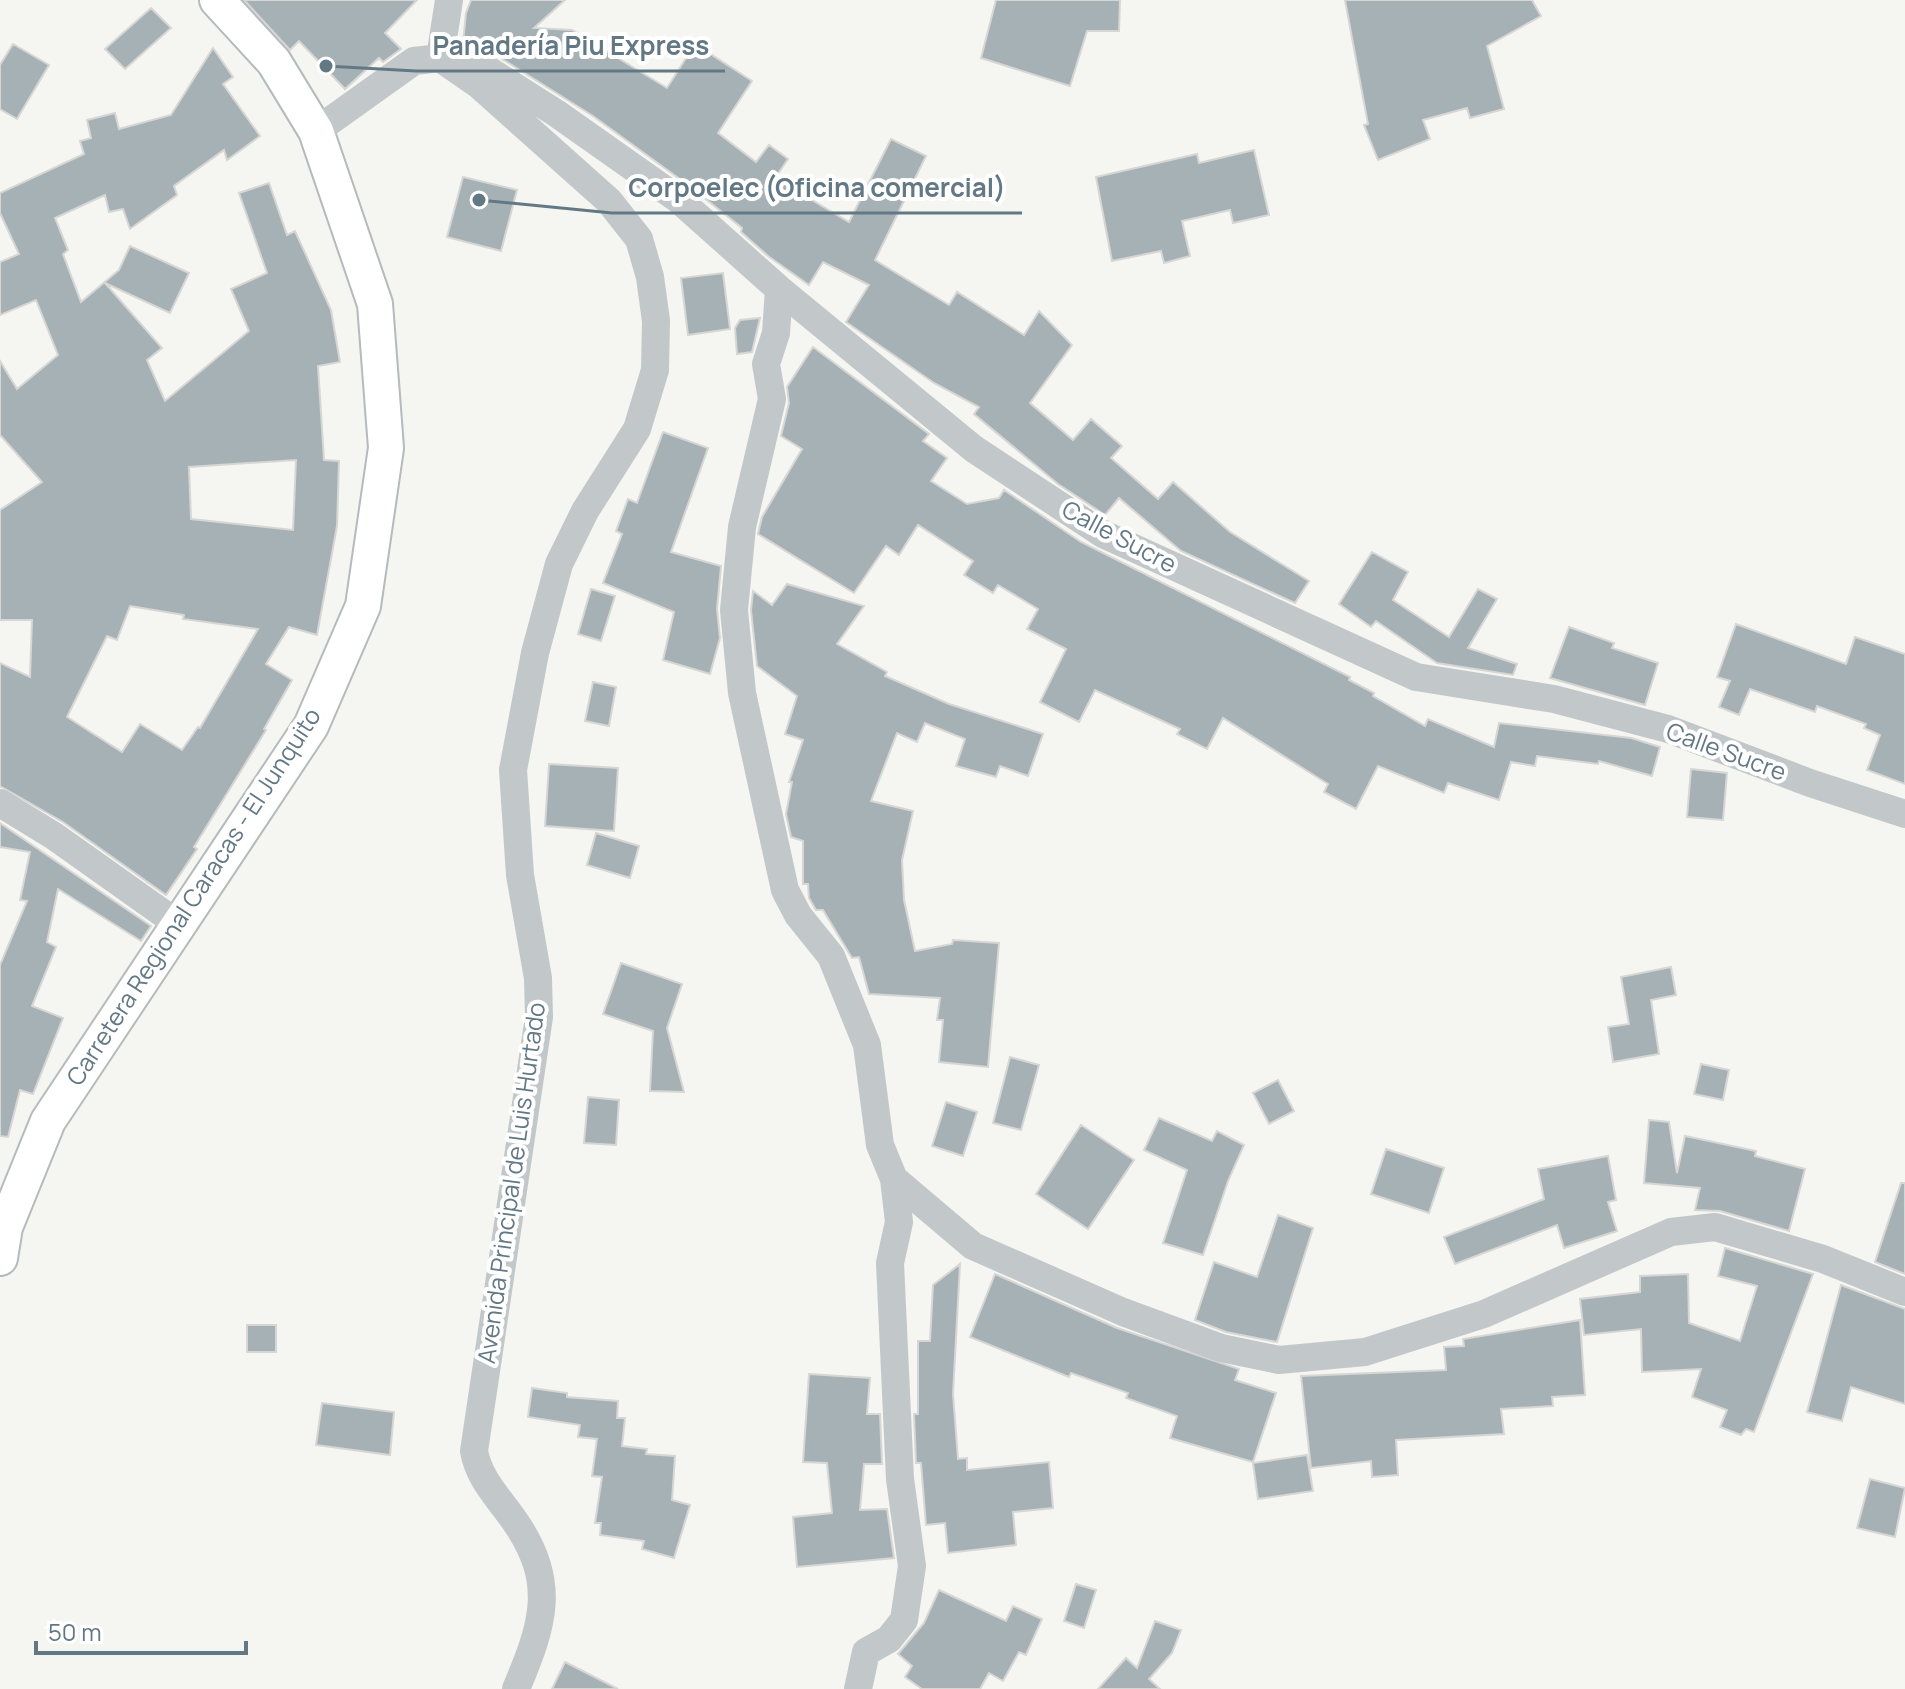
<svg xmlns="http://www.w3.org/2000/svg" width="1905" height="1689" font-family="Manrope,sans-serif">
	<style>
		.building { fill: #a6b1b5; stroke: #d6d6d4; stroke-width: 2; fill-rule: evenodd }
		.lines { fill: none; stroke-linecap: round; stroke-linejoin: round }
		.major-casing { stroke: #b5babd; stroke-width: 38 }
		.minor { stroke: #c2c7c9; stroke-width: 28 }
		.major { stroke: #fff; stroke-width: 34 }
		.labels { text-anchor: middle; stroke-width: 8; stroke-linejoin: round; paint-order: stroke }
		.street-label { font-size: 24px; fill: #627884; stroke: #fff }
		.leader { fill: none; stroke: #627884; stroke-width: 3 }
		.callout-dot { fill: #627884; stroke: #fff; stroke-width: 3 }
		.callout-label { font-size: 26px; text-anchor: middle; font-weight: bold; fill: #627884; stroke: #fff; stroke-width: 8; stroke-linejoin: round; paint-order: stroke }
	</style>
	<rect width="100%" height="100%" fill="#f5f5f1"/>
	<path class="building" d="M 244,0 L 417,0 L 385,33 L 401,49 L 383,62 L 379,58 L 345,89 L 299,41 L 290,50 Z
		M 471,0 L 565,0 L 534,28 L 572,30 L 667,88 L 695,44 L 752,81 L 718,133 L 756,162 L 769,145 L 788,159 L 775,178 L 849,222 L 891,139 L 926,156 L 875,260 L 949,305 L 957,292 L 1024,335 L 1039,311 L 1072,345 L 1030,403 L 1073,440 L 1091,419 L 1122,446 L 1111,458 L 1158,499 L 1173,482 L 1230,532 L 1309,581 L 1295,603 L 1181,551 L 1119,498 L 1105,515 L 1058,484 L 974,414 L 979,407 L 934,383 L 846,322 L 869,285 L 823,262 L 809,285 L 768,256 L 741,232 L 742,228 L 688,185 L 593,116 L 483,47 L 463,43 L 466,13 Z
		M 996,0 L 1120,0 L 1119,31 L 1087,31 L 1070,86 L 981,58 Z
		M 1345,0 L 1532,0 L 1541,16 L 1487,46 L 1504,109 L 1470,118 L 1467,108 L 1423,120 L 1430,139 L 1378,160 L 1364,125 L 1368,124 Z
		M 151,8 L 171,28 L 125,69 L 105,49 Z
		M 13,44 L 49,65 L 17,119 L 0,109 L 0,65 Z
		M 213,48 L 233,77 L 223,84 L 260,136 L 227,160 L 224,150 L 174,186 L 177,195 L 130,229 L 123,209 L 109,212 L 105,195 L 55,218 L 68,250 L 63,254 L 81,302 L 119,270 L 130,246 L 189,273 L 170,313 L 105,283 L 162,348 L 147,360 L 165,401 L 249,331 L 231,289 L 267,273 L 239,193 L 269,183 L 287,235 L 295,231 L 331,310 L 340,362 L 318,366 L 324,460 L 339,461 L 337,526 L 317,635 L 289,627 L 266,664 L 292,680 L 264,729 L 266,730 L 194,847 L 197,849 L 166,895 L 63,822 L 0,786 L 0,663 L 30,677 L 32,620 L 0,620 L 0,510 L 42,482 L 0,435 L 0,361 L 17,389 L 58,355 L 36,300 L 0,315 L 0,262 L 19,254 L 0,213 L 0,193 L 84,154 L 80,141 L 91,138 L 87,120 L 115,113 L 119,129 L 171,115 ZM 296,460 L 293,530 L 191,519 L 189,467 ZM 130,606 L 184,615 L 183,619 L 258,629 L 200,728 L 198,727 L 182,750 L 140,724 L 122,752 L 67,717 L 107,636 L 117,640 Z
		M 1254,150 L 1269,215 L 1233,223 L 1230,210 L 1182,221 L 1190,256 L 1164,263 L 1161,251 L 1112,261 L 1096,177 L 1197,154 L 1199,163 Z
		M 463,177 L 517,190 L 501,251 L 447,237 Z
		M 723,273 L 730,329 L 688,335 L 681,278 Z
		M 760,318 L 752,352 L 737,354 L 735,328 L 740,320 Z
		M 813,347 L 929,434 L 923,441 L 947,458 L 931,481 L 967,504 L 999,498 L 1004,490 L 1081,542 L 1350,677 L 1349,680 L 1374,693 L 1373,696 L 1425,726 L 1428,719 L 1494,747 L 1499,723 L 1631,738 L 1660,747 L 1652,776 L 1599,761 L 1598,764 L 1537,756 L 1535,766 L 1511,762 L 1499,800 L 1448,783 L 1444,793 L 1378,766 L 1356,809 L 1324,792 L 1328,784 L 1223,718 L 1207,749 L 1177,734 L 1180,729 L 1095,690 L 1079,722 L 1040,702 L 1066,649 L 1027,629 L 1038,609 L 998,585 L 993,593 L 964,575 L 973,561 L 918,525 L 899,555 L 886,546 L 854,593 L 758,534 L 762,517 L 802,449 L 781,436 L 789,403 L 787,387 Z
		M 663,432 L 708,448 L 671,552 L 721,566 L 717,609 L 720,638 L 710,674 L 663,660 L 674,612 L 603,583 L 622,534 L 616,531 L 628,499 L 637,503 Z
		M 1372,552 L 1408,572 L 1393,600 L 1449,637 L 1478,589 L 1497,599 L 1468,648 L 1517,664 L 1513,675 L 1437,663 L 1376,621 L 1371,627 L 1339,604 Z
		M 787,584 L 864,606 L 837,644 L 887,672 L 885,676 L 949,704 L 1043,734 L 1028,776 L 1000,766 L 996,777 L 956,766 L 965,739 L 925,723 L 917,742 L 897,733 L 871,801 L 913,811 L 902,860 L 904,900 L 915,951 L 952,944 L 953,940 L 999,943 L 988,1067 L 939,1062 L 943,1020 L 937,1020 L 940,998 L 869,994 L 859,957 L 852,958 L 823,910 L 816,910 L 809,898 L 808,884 L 803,884 L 803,841 L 791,837 L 786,814 L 792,782 L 789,782 L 803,740 L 785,734 L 797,696 L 757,666 L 751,610 L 753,591 L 772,605 Z
		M 591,589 L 615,596 L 601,641 L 578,634 Z
		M 1736,624 L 1846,664 L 1855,637 L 1905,654 L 1905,784 L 1867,770 L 1880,735 L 1864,728 L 1866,724 L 1817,706 L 1815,712 L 1750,689 L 1739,715 L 1719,707 L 1730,681 L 1717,677 Z
		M 1569,627 L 1614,643 L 1612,648 L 1658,663 L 1645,705 L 1550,678 Z
		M 593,682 L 616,687 L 609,726 L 585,721 Z
		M 549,764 L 618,768 L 614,831 L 545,826 Z
		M 1691,769 L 1727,773 L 1723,820 L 1687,817 Z
		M 0,823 L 151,926 L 141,941 L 58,889 L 47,942 L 56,947 L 32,1006 L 63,1018 L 33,1094 L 20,1090 L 8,1137 L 0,1136 L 0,965 L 27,901 L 20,900 L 30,852 L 0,847 Z
		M 596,833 L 639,846 L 630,878 L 587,865 Z
		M 621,963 L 682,984 L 667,1028 L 684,1092 L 650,1091 L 653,1031 L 603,1014 Z
		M 1671,967 L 1676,995 L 1651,1000 L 1659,1054 L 1613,1062 L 1608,1027 L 1629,1024 L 1621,977 Z
		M 1010,1057 L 1039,1065 L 1021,1130 L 993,1123 Z
		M 1701,1064 L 1729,1070 L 1723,1100 L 1694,1094 Z
		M 1278,1080 L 1294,1111 L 1269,1124 L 1253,1093 Z
		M 588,1097 L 619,1100 L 616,1145 L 584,1143 Z
		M 946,1102 L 977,1112 L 963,1156 L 932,1146 Z
		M 1159,1118 L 1212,1141 L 1217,1131 L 1244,1145 L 1228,1181 L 1203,1255 L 1163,1243 L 1187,1170 L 1144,1150 Z
		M 1649,1120 L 1669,1122 L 1677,1173 L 1685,1136 L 1756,1151 L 1755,1156 L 1805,1169 L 1789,1231 L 1720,1211 L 1695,1210 L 1700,1188 L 1644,1183 Z
		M 1081,1125 L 1134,1160 L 1088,1229 L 1036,1194 Z
		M 1386,1149 L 1444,1168 L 1429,1213 L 1371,1194 Z
		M 1608,1156 L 1616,1200 L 1608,1202 L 1617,1231 L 1564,1248 L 1557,1225 L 1455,1264 L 1444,1237 L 1544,1199 L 1538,1169 Z
		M 1901,1183 L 1905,1183 L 1905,1274 L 1875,1262 Z
		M 1278,1215 L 1313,1228 L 1277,1342 L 1226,1332 L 1195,1320 L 1214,1262 L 1257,1277 Z
		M 1725,1248 L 1813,1274 L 1754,1432 L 1746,1429 L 1741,1435 L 1720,1427 L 1727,1410 L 1692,1397 L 1701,1369 L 1642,1372 L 1641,1329 L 1584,1335 L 1580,1299 L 1640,1292 L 1640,1276 L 1688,1274 L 1689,1323 L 1740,1341 L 1757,1286 L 1718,1276 Z
		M 960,1264 L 953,1394 L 958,1459 L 967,1458 L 967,1470 L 1049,1462 L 1053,1508 L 1013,1512 L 1016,1545 L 948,1553 L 945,1523 L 926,1525 L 921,1463 L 916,1463 L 914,1414 L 918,1414 L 918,1341 L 930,1341 L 933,1285 Z
		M 995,1274 L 1117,1328 L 1239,1369 L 1235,1380 L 1276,1393 L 1253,1462 L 1170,1438 L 1177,1416 L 1126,1398 L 1128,1393 L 1071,1373 L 1069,1377 L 970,1337 Z
		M 1841,1285 L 1905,1309 L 1905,1404 L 1851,1387 L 1842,1421 L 1807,1412 Z
		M 1580,1320 L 1585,1395 L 1552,1397 L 1553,1406 L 1501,1409 L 1504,1434 L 1396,1440 L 1398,1475 L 1372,1477 L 1371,1461 L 1311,1468 L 1301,1376 L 1446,1370 L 1444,1347 L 1464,1346 L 1463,1339 Z
		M 247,1325 L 276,1325 L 276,1352 L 247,1352 Z
		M 809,1374 L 870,1378 L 867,1414 L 880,1414 L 882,1464 L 864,1464 L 860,1510 L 887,1509 L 894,1558 L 797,1567 L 793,1517 L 832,1513 L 827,1463 L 803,1462 Z
		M 532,1388 L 567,1393 L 567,1397 L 618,1401 L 617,1418 L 625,1418 L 622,1446 L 647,1449 L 646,1454 L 675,1456 L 672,1500 L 690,1505 L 674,1558 L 642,1549 L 644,1541 L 600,1535 L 601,1523 L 595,1523 L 602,1477 L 592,1476 L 597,1439 L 578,1437 L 580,1425 L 528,1417 Z
		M 322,1403 L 394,1412 L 390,1455 L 316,1445 Z
		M 1307,1455 L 1313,1491 L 1258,1499 L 1253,1463 Z
		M 1870,1479 L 1905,1488 L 1895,1537 L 1857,1528 Z
		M 1076,1584 L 1096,1590 L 1084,1628 L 1064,1621 Z
		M 939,1590 L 1006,1621 L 1013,1606 L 1042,1619 L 1026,1655 L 1019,1652 L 1003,1681 L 989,1673 L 980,1689 L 922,1689 L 905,1677 L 912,1666 L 898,1654 L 924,1623 Z
		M 1155,1621 L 1181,1630 L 1172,1653 L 1149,1679 L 1160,1689 L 1098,1689 L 1126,1658 L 1137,1668 Z
		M 565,1662 L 618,1689 L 552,1689 Z"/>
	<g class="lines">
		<g class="major-casing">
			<path id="major" d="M 0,1258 L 5,1227 L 48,1121 L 311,726 L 363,606 L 386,448 L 375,304 L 316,131 L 274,62 L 217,0"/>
		</g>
		<path class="minor" d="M 449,0 L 440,58 L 474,61 L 556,113 L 678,199 L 779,289 L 974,449 L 1103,534 L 1416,677 L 1554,699 L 1668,729 L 1810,783 L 1905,814
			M 316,131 L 414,61 L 440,58 L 479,85 L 609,201 L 639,239 L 650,277 L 656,321 L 655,370 L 637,429 L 585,511 L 559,564 L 535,653 L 513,770 L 520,875 L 538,978 L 539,1017 L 474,1451 C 479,1479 498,1497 514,1520 C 558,1582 543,1625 516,1689
			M 779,289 L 776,333 L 766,364 L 772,399 L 742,527 L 734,610 L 742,693 L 785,890 L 798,915 L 831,956 L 867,1045 L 880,1145 L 894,1179 L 899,1222 L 890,1263 L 900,1479 L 912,1566 L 904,1620 L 889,1639 L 866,1652 L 858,1689
			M 0,803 L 54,836 L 178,924
			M 894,1179 L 973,1246 L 1123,1312 L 1221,1348 L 1279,1360 L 1365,1352 L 1484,1314 L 1671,1232 L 1715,1227 L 1823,1259 L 1905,1292"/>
		<use href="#major" class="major"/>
	</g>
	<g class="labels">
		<g class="street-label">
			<text transform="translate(1119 537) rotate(28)" y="8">Calle Sucre</text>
			<text transform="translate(1726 752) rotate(20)" y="8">Calle Sucre</text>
			<text transform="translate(194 897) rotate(-57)" y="8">Carretera Regional Caracas - El Junquito</text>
			<text transform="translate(512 1183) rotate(-82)" y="8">Avenida Principal de Luis Hurtado</text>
		</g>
	</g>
	<path class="leader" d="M326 66L416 71H725M479 200L612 213H1022"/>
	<g class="callout-dot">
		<circle cx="326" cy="66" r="8"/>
		<circle cx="479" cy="200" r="8"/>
	</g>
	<g class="callout-label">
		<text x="571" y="55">Panadería Piu Express</text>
		<text x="817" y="197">Corpoelec (Oficina comercial)</text>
	</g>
	<path d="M36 1641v12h210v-12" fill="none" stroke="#627884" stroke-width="4"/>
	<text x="48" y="1641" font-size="24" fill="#627884" stroke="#ffffff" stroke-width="6" paint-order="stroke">50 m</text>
</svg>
